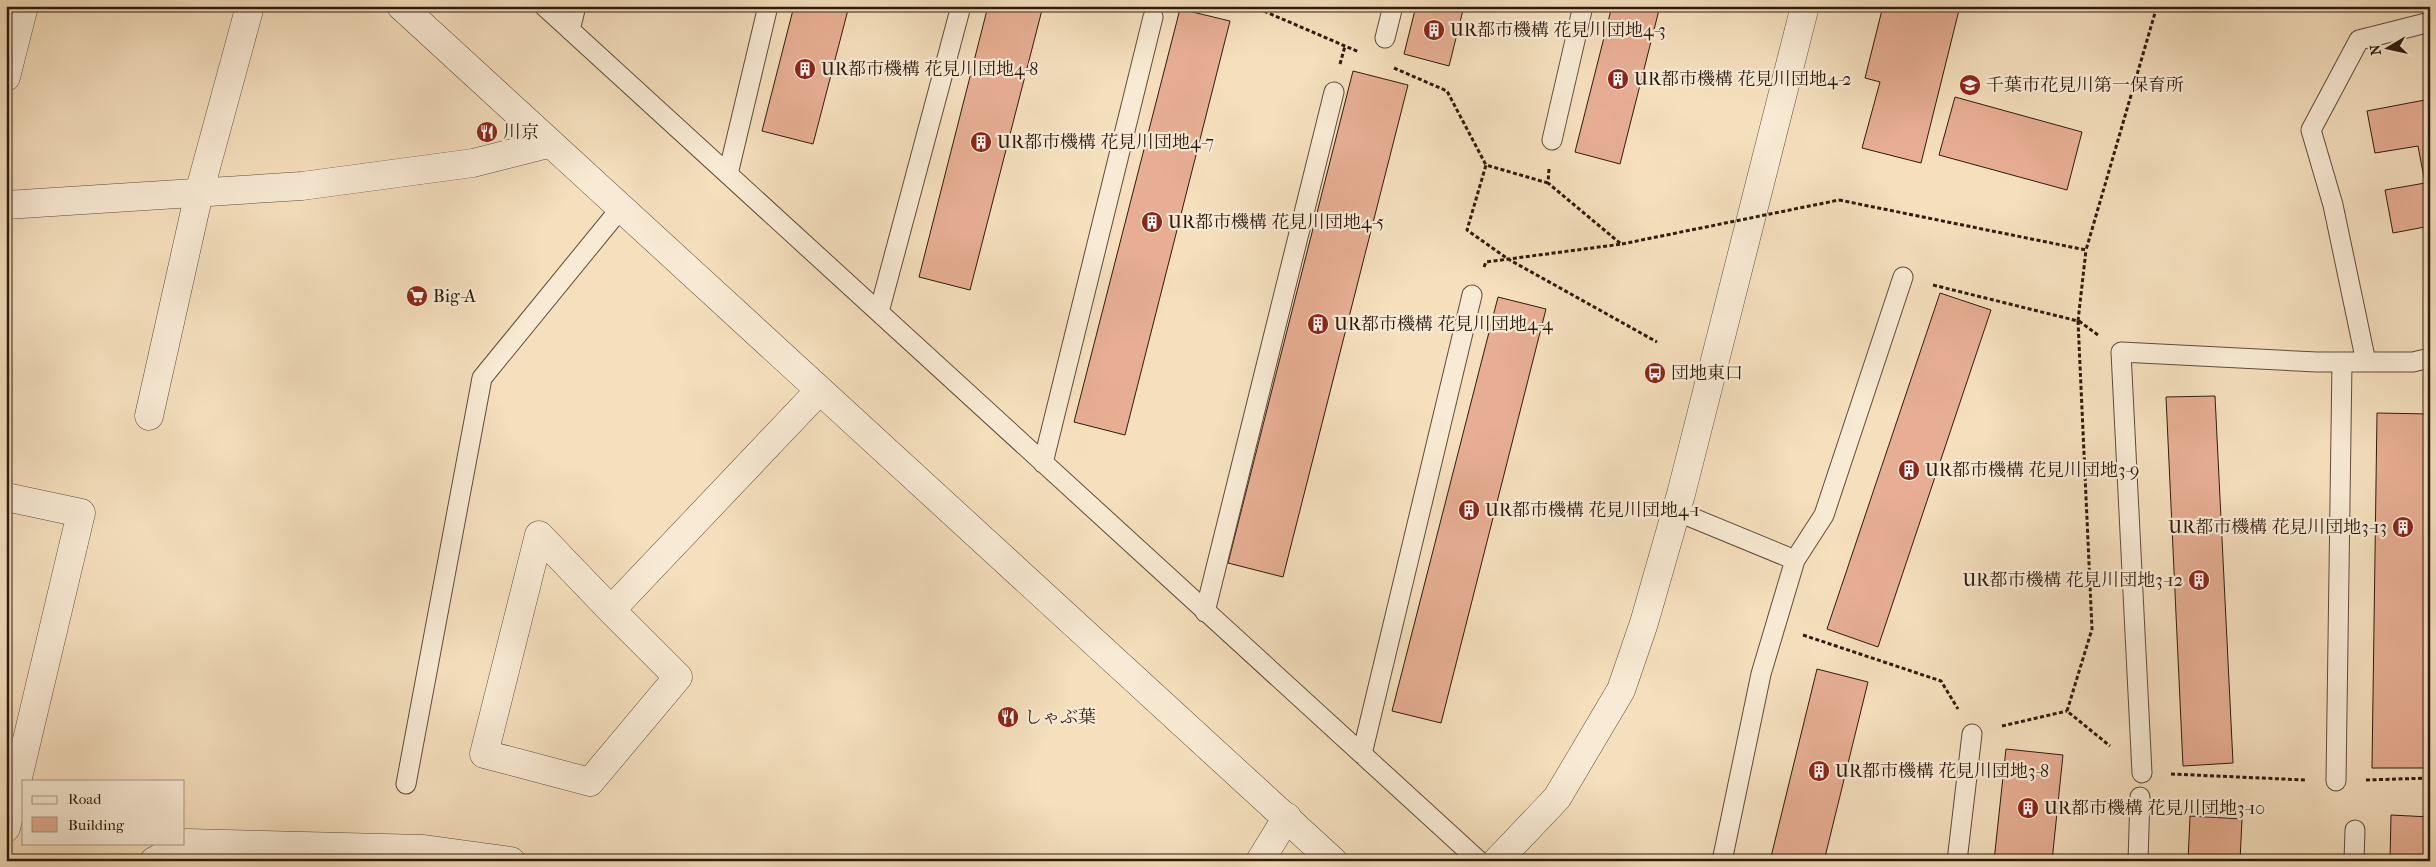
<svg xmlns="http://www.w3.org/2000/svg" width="2436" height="867" font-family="'IM FELL French Canon','Noto Serif JP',serif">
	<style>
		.building { fill: #e7ae93; stroke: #2f1b0c }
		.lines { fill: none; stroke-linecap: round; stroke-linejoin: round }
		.service-casing { stroke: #604c38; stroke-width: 21 }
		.minor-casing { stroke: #604c38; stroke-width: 29 }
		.tertiary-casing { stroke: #604c38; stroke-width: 29 }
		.path { stroke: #2f1b0c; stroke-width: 3; stroke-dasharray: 4 2.5; stroke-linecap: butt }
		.service { stroke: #f8ead4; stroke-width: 19 }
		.minor { stroke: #f8ead4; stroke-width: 28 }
		.tertiary { stroke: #f8ead4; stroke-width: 28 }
		.path-bridge { stroke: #2f1b0c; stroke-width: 3; stroke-dasharray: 4 2.5; stroke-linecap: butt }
		.labels { text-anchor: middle; stroke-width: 4.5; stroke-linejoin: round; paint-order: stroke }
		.poi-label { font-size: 18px; fill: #2f1b0c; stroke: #f8ead4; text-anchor: start }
	</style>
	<rect width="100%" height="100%" fill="#f5dfbd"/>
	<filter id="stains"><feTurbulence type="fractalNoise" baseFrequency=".004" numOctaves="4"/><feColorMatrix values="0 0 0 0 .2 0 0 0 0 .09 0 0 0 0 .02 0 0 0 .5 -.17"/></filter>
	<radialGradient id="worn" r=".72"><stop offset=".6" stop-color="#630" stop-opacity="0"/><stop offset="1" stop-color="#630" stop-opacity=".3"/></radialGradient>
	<path class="building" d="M 794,6 L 849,6 L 813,144 L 762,131 Z
		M 988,6 L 1043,6 L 970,290 L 919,277 Z
		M 1416,6 L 1464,6 L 1449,66 L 1404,54 Z
		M 1612,6 L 1660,6 L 1620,164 L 1575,152 Z
		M 1883,6 L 1960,6 L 1921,163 L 1862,148 L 1880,82 L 1865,78 Z
		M 1180,9 L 1230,21 L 1125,435 L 1074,422 Z
		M 1353,71 L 1408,85 L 1283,577 L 1228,563 Z
		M 1955,97 L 2082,132 L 2067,190 L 1939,155 Z
		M 2430,99 L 2430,226 L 2393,233 L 2385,190 L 2425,183 L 2418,146 L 2375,153 L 2367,111 Z
		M 1940,293 L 1991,310 L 1878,647 L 1827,629 Z
		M 1498,297 L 1546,309 L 1441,723 L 1392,711 Z
		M 2215,396 L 2233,763 L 2183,766 L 2166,397 Z
		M 2377,413 L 2430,414 L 2428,768 L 2372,768 Z
		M 1817,669 L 1868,682 L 1824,861 L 1770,861 Z
		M 2006,749 L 2063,755 L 2052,861 L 1994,861 Z
		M 2391,815 L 2430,817 L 2430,861 L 2390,861 Z
		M 2190,816 L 2242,819 L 2240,861 L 2188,861 Z"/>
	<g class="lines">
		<g class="service-casing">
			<path id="service" d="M 544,6 L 1479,861
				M 570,30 L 576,6
				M 1385,38 L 1393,6
				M 1552,140 L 1583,6
				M 728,174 L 768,6
				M 879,312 L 961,6
				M 2366,362 L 2333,205 L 2311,130 L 2359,40 L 2430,22
				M 1043,463 L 1153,17
				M 1676,511 L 1795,560
				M 1205,612 L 1334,92
				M 1362,754 L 1472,295
				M 2142,773 L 2121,352 L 2317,362 L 2413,362 L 2430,358
				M 2336,781 L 2342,362
				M 406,784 L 482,378 L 620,209
				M 1722,861 L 1761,674 L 1795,560 L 1824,515 L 1903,277
				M 1957,861 L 1972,734
				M 2138,861 L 2140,797
				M 2354,861 L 2355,830"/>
		</g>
		<g class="minor-casing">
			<path id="minor" d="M 6,77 L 24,6
				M 149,416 L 199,193 L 250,6
				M 6,497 L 81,513 L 6,828
				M 611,610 L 678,677 L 590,782 L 484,754 L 539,535 L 611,610 L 819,391
				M 154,861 L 187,843 L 424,849 L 511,861
				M 1260,861 L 1287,817"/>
		</g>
		<g class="tertiary-casing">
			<path id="tertiary" d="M 401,6 L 1333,861
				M 6,205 L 302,186 L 473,163 L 548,144
				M 1497,861 L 1557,798 L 1621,690 L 1644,623 L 1681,494 L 1805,6"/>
		</g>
		<path class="path" d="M 1252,6 L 1359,52
			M 1340,64 L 1345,46
			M 1394,68 L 1447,91 L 1486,165
			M 1549,169 L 1548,183 L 1621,244
			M 1548,183 L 1486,165 L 1467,230 L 1508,259 L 1657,342
			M 1839,200 L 2086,250 L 2157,6
			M 1484,267 L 1486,262 L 1622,244
			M 1933,285 L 2078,321 L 2086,250
			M 2078,321 L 2092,629 L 2067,711 L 2110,746
			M 2079,321 L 2098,335
			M 1803,635 L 1941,681 L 1958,709
			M 2002,726 L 2067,711
			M 2171,774 L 2305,780
			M 2366,780 L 2430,778"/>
		<use href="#service" class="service"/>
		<use href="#minor" class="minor"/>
		<use href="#tertiary" class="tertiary"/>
		<path class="path-bridge" d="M 1622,244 L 1839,200"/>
	</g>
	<defs>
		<g id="building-disc" transform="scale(1.125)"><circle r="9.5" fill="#8f2418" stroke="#f8ead4"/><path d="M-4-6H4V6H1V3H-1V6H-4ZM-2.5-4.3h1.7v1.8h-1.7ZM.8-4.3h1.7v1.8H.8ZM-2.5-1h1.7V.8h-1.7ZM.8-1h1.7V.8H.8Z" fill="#fff"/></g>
		<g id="school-disc" transform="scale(1.125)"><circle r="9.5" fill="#8f2418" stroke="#f8ead4"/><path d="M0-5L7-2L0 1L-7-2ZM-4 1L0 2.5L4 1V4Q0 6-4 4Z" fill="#fff"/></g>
		<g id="restaurant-disc" transform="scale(1.125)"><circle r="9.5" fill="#8f2418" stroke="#f8ead4"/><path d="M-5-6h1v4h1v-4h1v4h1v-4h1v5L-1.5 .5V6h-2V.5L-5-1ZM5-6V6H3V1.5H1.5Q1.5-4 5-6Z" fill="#fff"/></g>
		<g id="supermarket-disc" transform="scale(1.125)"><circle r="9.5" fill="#8f2418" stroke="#f8ead4"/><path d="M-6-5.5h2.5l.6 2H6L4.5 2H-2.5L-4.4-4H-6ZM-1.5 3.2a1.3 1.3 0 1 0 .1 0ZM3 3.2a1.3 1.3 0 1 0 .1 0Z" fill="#fff"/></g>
		<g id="bus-disc" transform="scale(1.125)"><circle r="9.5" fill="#8f2418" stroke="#f8ead4"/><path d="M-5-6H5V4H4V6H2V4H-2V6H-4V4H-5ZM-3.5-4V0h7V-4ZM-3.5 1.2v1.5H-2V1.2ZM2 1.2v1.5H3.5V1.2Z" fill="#fff"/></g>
	</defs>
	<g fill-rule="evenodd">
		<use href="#building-disc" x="1434" y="30"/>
		<use href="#building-disc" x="805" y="69"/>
		<use href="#building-disc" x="1618" y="79"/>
		<use href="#school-disc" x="1970" y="85"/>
		<use href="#restaurant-disc" x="487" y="132"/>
		<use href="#building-disc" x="981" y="142"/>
		<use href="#building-disc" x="1152" y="222"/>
		<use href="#supermarket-disc" x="417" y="296"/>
		<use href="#building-disc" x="1318" y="324"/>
		<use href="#bus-disc" x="1655" y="373"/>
		<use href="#building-disc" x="1909" y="470"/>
		<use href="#building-disc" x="1469" y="510"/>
		<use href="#building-disc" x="2403" y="527"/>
		<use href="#building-disc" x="2199" y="580"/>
		<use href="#restaurant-disc" x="1008" y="717"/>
		<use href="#building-disc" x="1819" y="771"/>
		<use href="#building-disc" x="2028" y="808"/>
	</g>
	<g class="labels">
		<g class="poi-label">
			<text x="1450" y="36">UR都市機構 花見川団地4-3</text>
			<text x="821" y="75">UR都市機構 花見川団地4-8</text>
			<text x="1634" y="85">UR都市機構 花見川団地4-2</text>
			<text x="1986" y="91">千葉市花見川第一保育所</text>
			<text x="503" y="138">川京</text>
			<text x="997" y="148">UR都市機構 花見川団地4-7</text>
			<text x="1168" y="228">UR都市機構 花見川団地4-5</text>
			<text x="433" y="302">Big-A</text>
			<text x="1334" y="330">UR都市機構 花見川団地4-4</text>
			<text x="1671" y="379">団地東口</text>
			<text x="1925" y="476">UR都市機構 花見川団地3-9</text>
			<text x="1485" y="516">UR都市機構 花見川団地4-1</text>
			<text x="2387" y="533" text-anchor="end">UR都市機構 花見川団地3-13</text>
			<text x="2183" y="586" text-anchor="end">UR都市機構 花見川団地3-12</text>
			<text x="1024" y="723">しゃぶ葉</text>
			<text x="1835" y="777">UR都市機構 花見川団地3-8</text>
			<text x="2044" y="814">UR都市機構 花見川団地3-10</text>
		</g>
	</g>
	<rect width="2436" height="867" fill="none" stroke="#f5dfbd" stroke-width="25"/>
	<rect x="8" y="8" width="2421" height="852" fill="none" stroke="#2f1b0c" stroke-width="2.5"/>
	<rect x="12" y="12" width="2411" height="842" fill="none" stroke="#2f1b0c"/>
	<rect x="22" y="780" width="162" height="65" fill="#f8ead4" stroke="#a89784"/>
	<rect x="32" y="796" width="25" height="8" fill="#f8ead4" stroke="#a89784"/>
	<text x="68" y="804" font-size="15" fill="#2f1b0c">Road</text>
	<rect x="32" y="817" width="25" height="15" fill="#e7ae93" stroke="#a89784"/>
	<text x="68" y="830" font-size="15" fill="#2f1b0c">Building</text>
	<g transform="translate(2388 48) rotate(261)" stroke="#f8ead4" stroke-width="4" paint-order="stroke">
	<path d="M0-4L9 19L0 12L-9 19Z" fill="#2f1b0c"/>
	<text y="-8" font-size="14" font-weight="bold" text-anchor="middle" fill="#2f1b0c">N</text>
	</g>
	<rect width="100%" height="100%" filter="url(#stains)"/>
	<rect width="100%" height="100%" fill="url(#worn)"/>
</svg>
